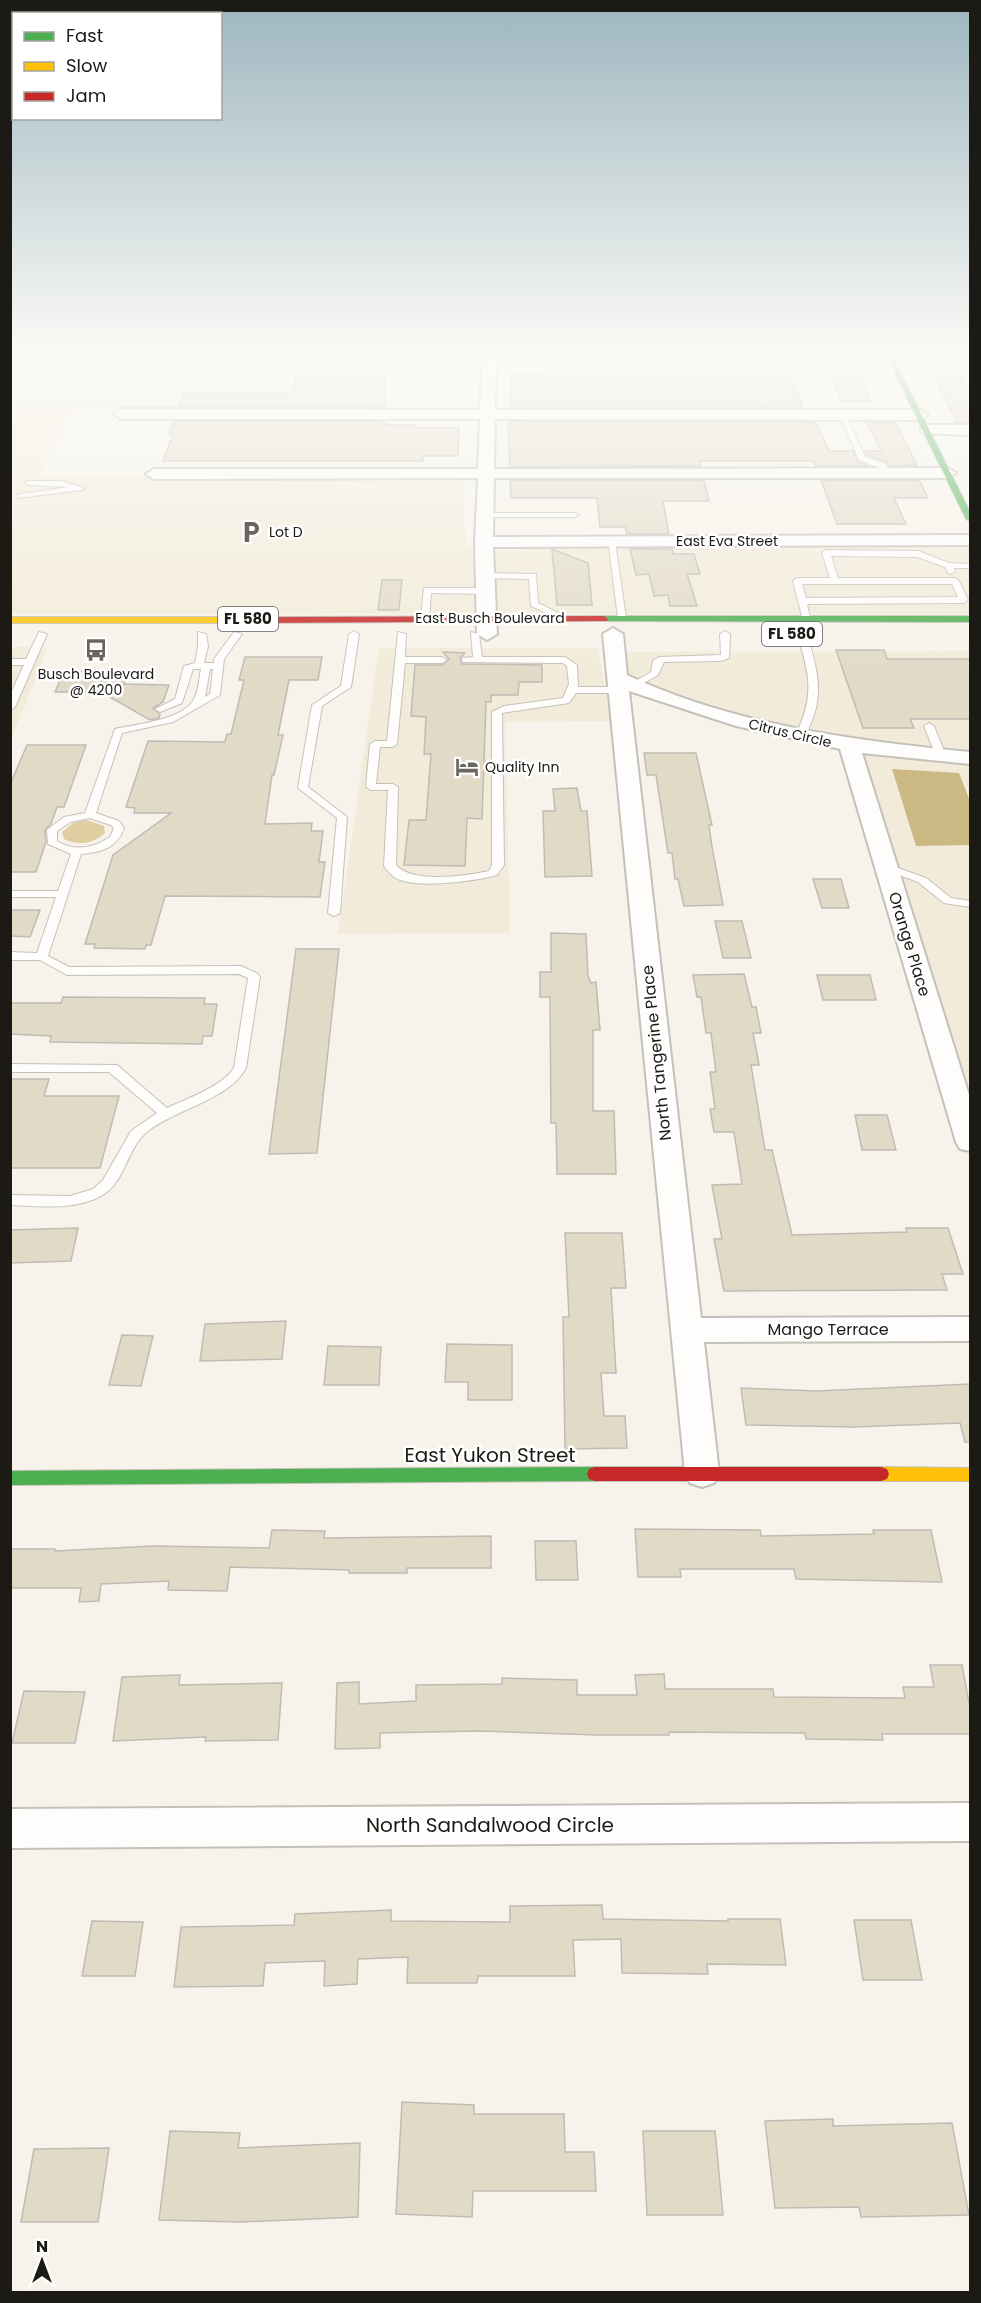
<svg xmlns="http://www.w3.org/2000/svg" width="981" height="2303" font-family="Poppins,sans-serif">
	<style>
		.built { fill: #f2ebd9 }
		.forest { fill: #dfcea2 }
		.water { fill: #ccb882 }
		.building { fill: #e1dac7; stroke: #bfbcb5; stroke-width: 1.5 }
		.lines { fill: none; stroke-linecap: round; stroke-linejoin: round }
		.lane-casing { stroke: #c4c1ba; stroke-width: 2 }
		.street-casing { stroke: #c4c1ba; stroke-width: 4 }
		.fast-casing { stroke: #c4c1ba; stroke-width: 2 }
		.slow-casing { stroke: #c4c1ba; stroke-width: 2 }
		.jam-casing { stroke: #c4c1ba; stroke-width: 2 }
		.lane { fill: #fefdfc; fill-rule: evenodd }
		.street { fill: #fefdfc; fill-rule: evenodd }
		.fast { fill: #4caf50; fill-rule: evenodd }
		.slow { fill: #ffc107; fill-rule: evenodd }
		.jam { fill: #c62828; fill-rule: evenodd }
		.labels { text-anchor: middle; stroke-width: 5; stroke-linejoin: round; paint-order: stroke }
		.far-poi-label { font-size: 14px; fill: #1c1a14; stroke: #fff; text-anchor: start }
		.far-street-label { font-size: 14px; fill: #1c1a14; stroke: #fff }
		.shield { fill: #fff; stroke: #605f5a; stroke-width: 1.5 }
		.shield-label { font-size: 15px; font-weight: bold; fill: #1c1a14 }
		.street-label { font-size: 16px; fill: #1c1a14; stroke: #fff }
		.near-street-label { font-size: 20px; fill: #1c1a14; stroke: #fff }
	</style>
	<rect width="100%" height="100%" fill="#f7f3ea"/>
	<path class="built" d="M 11,355 L 237,355 L 236,359 L 225,359 L 223,364 L 235,364 L 228,389 L 207,390 L 201,409 L 70,412 L 38,476 L 463,477 L 466,548 L 476,548 L 477,614 L 11,613 Z
		M 970,544 L 970,614 L 494,614 L 492,548 Z
		M 11,647 L 48,647 L 11,740 Z
		M 379,648 L 598,648 L 611,721 L 505,722 L 510,933 L 338,934 Z
		M 970,651 L 970,753 L 921,750 L 803,731 L 747,717 L 675,695 L 626,676 L 623,652 Z
		M 862,754 L 970,763 L 970,801 L 959,773 L 892,770 L 916,846 L 970,845 L 970,1100 Z"/>
	<path class="forest" d="M 86,820 L 104,826 L 105,833 C 94,844 77,846 64,839 L 62,832 L 73,823 Z"/>
	<path class="water" d="M 892,769 L 959,773 L 970,801 L 970,845 L 916,846 Z"/>
	<path class="building" d="M 828,371 L 856,371 L 870,401 L 842,401 Z
		M 932,371 L 959,371 L 970,392 L 970,423 L 957,423 Z
		M 297,372 L 385,372 L 384,407 L 179,407 L 184,393 L 293,392 Z
		M 569,372 L 789,372 L 803,408 L 511,408 L 511,373 Z
		M 174,421 L 384,421 L 384,424 L 391,425 L 416,425 L 416,428 L 459,428 L 458,456 L 423,456 L 423,461 L 163,461 L 173,434 L 169,434 Z
		M 511,421 L 808,422 L 817,424 L 829,451 L 853,451 L 858,462 L 868,466 L 816,466 L 814,461 L 700,461 L 701,466 L 510,467 L 508,424 Z
		M 867,422 L 895,422 L 917,465 L 889,466 L 887,462 L 867,455 L 865,451 L 881,451 Z
		M 510,480 L 704,480 L 709,501 L 663,501 L 669,534 L 627,534 L 625,527 L 600,527 L 597,498 L 511,498 Z
		M 821,480 L 919,480 L 928,498 L 894,498 L 906,524 L 837,524 Z
		M 552,549 L 588,563 L 592,605 L 557,605 Z
		M 630,549 L 672,549 L 673,554 L 694,554 L 700,574 L 687,574 L 697,606 L 670,606 L 668,595 L 654,596 L 649,574 L 636,575 Z
		M 382,580 L 402,580 L 399,610 L 378,610 Z
		M 836,650 L 884,650 L 887,659 L 970,659 L 970,719 L 910,719 L 914,728 L 863,728 Z
		M 443,652 L 465,653 L 460,658 L 462,664 L 542,665 L 542,682 L 519,682 L 518,695 L 491,695 L 491,702 L 486,702 L 482,819 L 467,818 L 465,866 L 404,865 L 409,820 L 426,820 L 431,754 L 424,754 L 426,717 L 411,716 L 415,665 L 443,665 L 449,659 Z
		M 245,657 L 322,657 L 318,680 L 289,680 L 278,735 L 283,735 L 274,775 L 272,775 L 265,824 L 312,823 L 311,831 L 323,831 L 319,862 L 325,862 L 320,897 L 165,896 L 151,945 L 146,945 L 145,949 L 94,948 L 95,944 L 85,944 L 113,855 L 171,813 L 134,813 L 135,808 L 126,807 L 148,741 L 225,742 L 227,734 L 231,734 L 244,680 L 239,680 Z
		M 64,671 L 129,672 L 124,684 L 169,685 L 163,702 L 153,708 L 160,714 L 159,718 L 150,720 L 101,692 L 55,692 Z
		M 27,745 L 86,745 L 64,807 L 57,807 L 51,824 L 45,830 L 46,842 L 36,872 L 10,872 L 10,785 Z
		M 644,753 L 696,753 L 712,825 L 709,825 L 712,847 L 723,905 L 684,906 L 678,879 L 675,879 L 672,853 L 668,853 L 656,775 L 647,775 Z
		M 577,788 L 581,811 L 587,811 L 592,876 L 545,877 L 543,811 L 555,811 L 553,789 Z
		M 813,879 L 841,879 L 849,908 L 822,908 Z
		M 10,910 L 40,910 L 30,937 L 10,936 Z
		M 715,921 L 742,921 L 751,958 L 723,958 Z
		M 551,933 L 586,934 L 588,976 L 591,983 L 596,982 L 600,1030 L 593,1030 L 593,1111 L 614,1111 L 616,1174 L 557,1174 L 556,1123 L 551,1123 L 550,997 L 540,997 L 540,972 L 551,972 Z
		M 296,949 L 339,949 L 317,1153 L 269,1154 Z
		M 744,974 L 752,1007 L 756,1007 L 761,1033 L 753,1033 L 759,1065 L 751,1065 L 765,1150 L 772,1150 L 792,1235 L 907,1232 L 906,1228 L 948,1228 L 963,1274 L 942,1274 L 947,1290 L 724,1291 L 714,1239 L 722,1239 L 712,1185 L 742,1184 L 734,1132 L 714,1132 L 710,1109 L 715,1109 L 710,1072 L 716,1072 L 711,1033 L 706,1033 L 701,997 L 697,997 L 693,975 Z
		M 817,975 L 870,975 L 876,1000 L 823,1000 Z
		M 63,997 L 205,998 L 204,1004 L 217,1004 L 212,1036 L 203,1036 L 202,1044 L 50,1042 L 51,1036 L 10,1034 L 10,1003 L 61,1003 Z
		M 10,1079 L 49,1079 L 44,1096 L 119,1096 L 100,1168 L 10,1168 Z
		M 855,1115 L 887,1115 L 896,1150 L 862,1150 Z
		M 78,1228 L 71,1261 L 10,1263 L 10,1230 Z
		M 565,1233 L 622,1233 L 626,1288 L 611,1288 L 616,1373 L 601,1373 L 604,1416 L 625,1416 L 627,1448 L 565,1449 L 563,1317 L 569,1317 Z
		M 286,1321 L 282,1359 L 200,1361 L 205,1324 Z
		M 122,1335 L 153,1336 L 141,1386 L 109,1385 Z
		M 447,1344 L 512,1345 L 512,1400 L 468,1400 L 468,1382 L 445,1382 Z
		M 328,1346 L 381,1347 L 379,1385 L 324,1385 Z
		M 970,1384 L 970,1442 L 965,1442 L 960,1423 L 853,1427 L 746,1425 L 741,1388 L 816,1391 Z
		M 635,1529 L 760,1530 L 761,1536 L 874,1534 L 873,1530 L 931,1530 L 942,1582 L 796,1579 L 794,1569 L 680,1569 L 681,1577 L 638,1577 Z
		M 272,1530 L 325,1531 L 324,1538 L 491,1536 L 491,1568 L 407,1568 L 407,1573 L 349,1573 L 349,1570 L 230,1567 L 227,1591 L 168,1590 L 169,1581 L 101,1584 L 99,1601 L 79,1602 L 81,1588 L 10,1588 L 10,1549 L 55,1549 L 55,1551 L 153,1546 L 269,1548 Z
		M 535,1541 L 576,1541 L 578,1580 L 536,1580 Z
		M 930,1665 L 962,1665 L 970,1708 L 970,1734 L 882,1734 L 883,1740 L 806,1739 L 805,1733 L 669,1732 L 669,1735 L 597,1735 L 478,1731 L 380,1733 L 380,1748 L 335,1749 L 337,1683 L 359,1682 L 359,1704 L 416,1701 L 416,1685 L 502,1684 L 502,1678 L 577,1680 L 577,1695 L 637,1695 L 635,1675 L 664,1674 L 665,1689 L 773,1689 L 774,1697 L 905,1698 L 903,1687 L 934,1687 Z
		M 180,1675 L 179,1685 L 282,1683 L 278,1740 L 205,1741 L 206,1737 L 113,1741 L 122,1677 Z
		M 24,1691 L 85,1692 L 75,1743 L 12,1743 Z
		M 602,1905 L 603,1919 L 728,1921 L 728,1919 L 780,1919 L 786,1965 L 707,1964 L 708,1974 L 622,1973 L 621,1939 L 573,1940 L 575,1976 L 478,1976 L 477,1983 L 407,1983 L 408,1957 L 358,1959 L 357,1984 L 324,1986 L 325,1961 L 265,1963 L 263,1986 L 174,1987 L 181,1927 L 294,1925 L 295,1914 L 391,1910 L 391,1921 L 510,1922 L 510,1906 Z
		M 854,1920 L 911,1920 L 922,1980 L 863,1980 Z
		M 92,1921 L 143,1922 L 135,1976 L 82,1976 Z
		M 402,2102 L 474,2105 L 474,2114 L 564,2114 L 565,2152 L 594,2152 L 596,2191 L 473,2191 L 472,2217 L 396,2214 Z
		M 833,2119 L 833,2126 L 952,2123 L 969,2215 L 861,2217 L 859,2207 L 775,2208 L 765,2121 Z
		M 170,2131 L 240,2133 L 238,2148 L 360,2143 L 358,2217 L 240,2222 L 159,2220 Z
		M 643,2131 L 715,2131 L 723,2215 L 647,2215 Z
		M 109,2148 L 98,2222 L 21,2222 L 34,2149 Z"/>
	<g class="lines">
		<g class="lane-casing">
			<path id="lane" d="M 10,367 L 87,367 L 90,369 L 87,371 L 10,371 Z
				M 839,413 L 846,415 L 865,457 L 886,464 L 890,475 L 884,475 L 880,468 L 859,460 Z
				M 26,481 L 61,481 L 85,488 L 81,490 L 18,498 L 18,494 L 21,494 L 69,487 L 29,485 L 25,483 Z
				M 482,513 L 575,513 L 579,515 L 575,517 L 482,517 Z
				M 608,539 L 615,541 L 626,618 L 622,621 L 618,618 Z
				M 826,550 L 918,551 L 949,563 L 970,564 L 970,568 L 954,568 L 955,571 L 951,574 L 948,573 L 945,567 L 917,557 L 831,556 L 838,578 L 955,578 L 959,581 L 968,600 L 964,603 L 807,604 L 810,618 L 803,620 L 793,581 L 797,578 L 830,578 L 822,553 ZM 802,584 L 952,584 L 958,597 L 806,598 Z
				M 485,573 L 536,574 L 538,603 L 568,618 L 561,620 L 531,606 L 529,579 L 482,578 L 481,576 Z
				M 424,588 L 485,588 L 489,591 L 485,594 L 431,593 L 429,619 L 425,622 L 421,619 Z
				M 354,631 L 359,634 L 351,687 L 322,706 L 308,787 L 347,817 L 340,913 L 334,916 L 328,913 L 337,818 L 298,788 L 312,705 L 341,686 L 349,634 Z
				M 725,631 L 730,634 L 729,658 L 721,661 L 664,662 L 658,675 L 635,688 L 627,686 L 651,672 L 653,661 L 659,657 L 721,655 L 720,634 Z
				M 802,631 L 807,634 C 816,665 825,694 810,725 C 808,731 806,736 800,739 L 795,736 C 815,696 810,675 797,634 Z
				M 39,632 L 47,634 L 15,707 L 10,710 L 10,695 L 24,665 L 10,665 L 10,659 L 26,659 Z
				M 198,632 L 206,634 L 208,646 L 204,663 L 214,663 L 214,659 L 234,632 L 242,634 L 224,659 L 220,695 L 173,722 L 122,733 L 96,813 L 119,821 L 124,828 C 117,848 102,852 81,854 L 48,956 L 69,967 L 241,966 L 258,974 L 260,977 L 246,1068 C 229,1100 176,1109 148,1131 C 126,1148 126,1183 101,1196 C 73,1211 40,1206 10,1205 L 10,1195 L 70,1196 L 93,1189 L 103,1180 L 131,1131 L 157,1113 L 109,1072 L 10,1072 L 10,1064 L 117,1065 L 167,1108 C 186,1099 223,1086 234,1068 L 248,978 L 239,974 L 67,975 L 40,960 L 10,960 L 10,952 L 37,953 L 56,897 L 10,897 L 10,891 L 58,891 L 71,854 L 48,844 L 47,830 L 64,817 L 85,813 L 115,729 C 136,724 186,720 195,697 C 199,688 199,678 201,669 L 193,669 L 182,703 L 160,712 L 155,709 L 175,699 L 184,666 L 195,663 L 198,646 ZM 210,669 L 213,669 L 210,694 L 205,697 ZM 89,818 L 111,825 L 114,828 L 110,837 C 93,848 75,852 57,841 L 57,831 L 71,822 Z
				M 398,632 L 406,634 L 405,657 L 442,657 L 447,660 L 442,663 L 405,663 L 397,744 L 392,747 L 380,747 L 376,784 L 393,784 L 398,787 L 396,865 C 412,884 466,876 489,871 L 492,865 L 492,712 L 504,706 L 563,698 L 569,684 L 567,666 L 563,663 L 462,662 L 462,658 L 473,657 L 471,632 L 479,634 L 482,657 L 565,657 L 577,665 L 578,687 L 618,687 L 623,690 L 618,693 L 576,693 L 569,703 L 502,713 L 504,865 L 497,875 C 475,881 413,890 394,877 C 390,874 387,870 384,866 L 388,790 L 371,790 L 366,787 L 370,744 L 375,741 L 387,741 Z
				M 929,723 L 934,726 L 946,756 L 945,758 L 941,759 L 936,756 L 924,726 Z
				M 887,864 L 926,878 L 951,898 L 970,901 L 970,907 L 944,903 L 918,882 L 883,869 L 881,867 Z"/>
		</g>
		<g class="street-casing">
			<path id="street" d="M 482,355 L 496,355 L 496,358 L 893,358 L 900,362 L 893,366 L 496,366 L 495,410 L 920,410 L 928,415 L 920,420 L 495,419 L 494,469 L 948,468 L 956,473 L 948,478 L 494,478 L 493,537 L 970,535 L 970,545 L 493,547 L 497,634 L 487,640 L 477,634 L 475,542 L 478,478 L 154,479 L 146,474 L 154,469 L 478,469 L 480,419 L 122,419 L 114,414 L 122,409 L 480,410 L 482,366 L 230,366 L 223,362 L 230,358 L 482,358 Z
				M 928,425 L 970,425 L 970,435 L 923,433 L 920,430 L 923,427 Z
				M 613,628 L 623,634 L 627,675 C 734,725 855,741 970,752 L 970,764 L 862,753 L 970,1098 L 970,1151 L 960,1149 L 956,1142 L 840,749 L 736,726 L 629,691 L 701,1318 L 970,1317 L 970,1341 L 704,1342 L 719,1473 L 714,1483 L 702,1487 L 690,1483 L 685,1473 L 603,634 Z
				M 970,1803 L 970,1841 L 10,1848 L 10,1809 Z"/>
		</g>
		<g class="fast-casing">
			<path id="fast" d="M 886,355 L 892,355 L 970,512 L 970,521 L 966,519 Z
				M 604,616 L 970,616 L 970,622 L 601,621 L 600,619 Z
				M 595,1467 L 601,1469 L 603,1474 L 601,1479 L 595,1481 L 10,1485 L 10,1471 Z"/>
		</g>
		<g class="slow-casing">
			<path id="slow" d="M 10,617 L 247,617 L 251,620 L 247,623 L 10,623 Z
				M 881,1467 L 970,1468 L 970,1481 L 881,1481 L 875,1479 L 873,1474 L 875,1469 Z"/>
		</g>
		<g class="jam-casing">
			<path id="jam" d="M 604,616 L 608,619 L 607,621 L 247,623 L 243,620 L 247,617 Z
				M 595,1467 L 881,1467 L 887,1469 L 889,1474 L 887,1479 L 881,1481 L 595,1481 L 589,1479 L 587,1474 L 589,1469 Z"/>
		</g>
		<use href="#lane" class="lane"/>
		<use href="#street" class="street"/>
		<use href="#fast" class="fast"/>
		<use href="#slow" class="slow"/>
		<use href="#jam" class="jam"/>
	</g>
	<linearGradient id="sky" x2="0" y2="1"><stop stop-color="#9db6bf"/><stop offset="0.52" stop-color="#fbfaf6"/><stop offset="1" stop-color="#fbfaf6" stop-opacity="0"/></linearGradient>
	<rect width="981" height="677" fill="url(#sky)"/>
	<defs>
		<g id="parking-bare" transform="scale(1.8)"><path d="M-3.5-5.5H1a3.5 3.5 0 0 1 0 7H-1V5.5H-3.5ZM-1-3.4V-.6H.8a1.4 1.4 0 0 0 0-2.8Z" fill="#69665f" stroke="#fff" stroke-width="2.5" paint-order="stroke"/></g>
		<g id="bus-bare" transform="scale(1.8)"><path d="M-5-6H5V4H4V6H2V4H-2V6H-4V4H-5ZM-3.5-4V0h7V-4ZM-3.5 1.2v1.5H-2V1.2ZM2 1.2v1.5H3.5V1.2Z" fill="#69665f" stroke="#fff" stroke-width="2.5" paint-order="stroke"/></g>
		<g id="hotel-bare" transform="scale(1.8)"><path d="M-6-4.5h1.5V1H6V5H4.5V3h-9V5H-6ZM-4 0a1.8 1.8 0 1 1 3.6 0ZM.5 0V-2.5h3Q6-2.5 6 0Z" fill="#69665f" stroke="#fff" stroke-width="2.5" paint-order="stroke"/></g>
	</defs>
	<g fill-rule="evenodd">
		<use href="#parking-bare" x="251" y="532"/>
		<use href="#bus-bare" x="96" y="650"/>
		<use href="#hotel-bare" x="467" y="767"/>
	</g>
	<g class="labels">
		<g class="far-poi-label">
			<text x="269" y="537">Lot D</text>
			<text x="96" y="679" text-anchor="middle">Busch Boulevard<tspan x="96" dy="16">@ 4200</tspan></text>
			<text x="485" y="772">Quality Inn</text>
		</g>
		<g class="far-street-label">
			<text x="727" y="546">East Eva Street</text>
			<text x="490" y="623">East Busch Boulevard</text>
			<text transform="translate(790 733) rotate(13)" y="5">Citrus Circle</text>
		</g>
		<g class="shield">
			<rect x="218" y="607" width="60" height="24" rx="4.5"/>
			<rect x="762" y="622" width="60" height="24" rx="4.5"/>
		</g>
		<g class="shield-label">
			<text x="248" y="624">FL 580</text>
			<text x="792" y="639">FL 580</text>
		</g>
		<g class="street-label">
			<text transform="translate(910 944) rotate(73)" y="6">Orange Place</text>
			<text transform="translate(656 1053) rotate(-96)" y="6">North Tangerine Place</text>
			<text x="828" y="1335">Mango Terrace</text>
		</g>
		<g class="near-street-label">
			<text x="490" y="1462">East Yukon Street</text>
			<text x="490" y="1832">North Sandalwood Circle</text>
		</g>
	</g>
	<rect width="981" height="2303" fill="none" stroke="#1c1a14" stroke-width="24"/>
	<rect x="12" y="12" width="210" height="108" fill="#ffffff" stroke="#a4a3a1" stroke-width="1.5"/>
	<rect x="24" y="32" width="30" height="9" fill="#4caf50" stroke="#a4a3a1" stroke-width="1.5"/>
	<text x="66" y="42" font-size="18" fill="#1c1a14">Fast</text>
	<rect x="24" y="62" width="30" height="9" fill="#ffc107" stroke="#a4a3a1" stroke-width="1.5"/>
	<text x="66" y="72" font-size="18" fill="#1c1a14">Slow</text>
	<rect x="24" y="92" width="30" height="9" fill="#c62828" stroke="#a4a3a1" stroke-width="1.5"/>
	<text x="66" y="102" font-size="18" fill="#1c1a14">Jam</text>
	<g transform="translate(42 2261)" stroke="#ffffff" stroke-width="4.5" paint-order="stroke">
	<path d="M0-4.5L10 22L0 15L-10 22Z" fill="#1c1a14"/>
	<text y="-9" font-size="16" font-weight="bold" text-anchor="middle" fill="#1c1a14">N</text>
	</g>
</svg>
